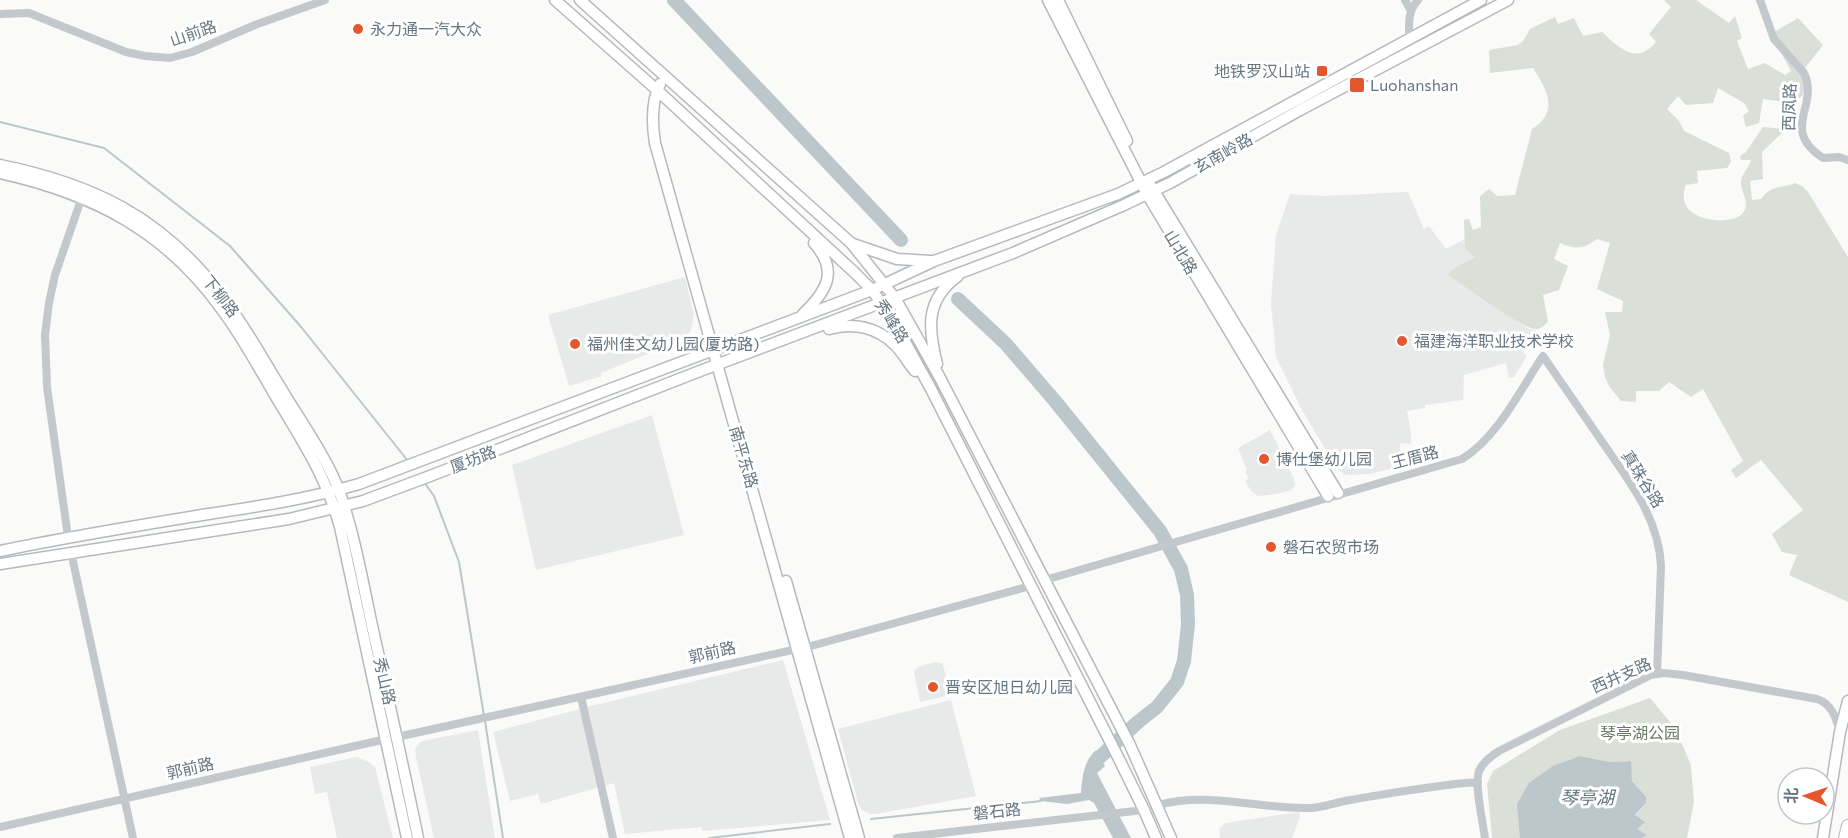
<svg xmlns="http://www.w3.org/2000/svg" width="1848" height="838" font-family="Commissioner,'Noto Sans SC',sans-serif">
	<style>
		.built { fill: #e8e9e9 }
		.green { fill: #dadfd7 }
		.water { fill: #bbc7cb }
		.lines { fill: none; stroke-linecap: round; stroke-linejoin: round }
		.stream { stroke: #bbc7cb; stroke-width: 2 }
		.river { stroke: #bbc7cb; stroke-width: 14 }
		.major-casing { stroke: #b5babe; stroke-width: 13 }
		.highway-casing { stroke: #b4b9bd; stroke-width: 14 }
		.minor { stroke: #c3c8cc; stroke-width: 8 }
		.major { stroke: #fff; stroke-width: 10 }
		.highway { stroke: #fff; stroke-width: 12 }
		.poi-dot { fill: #e4572e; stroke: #fff; stroke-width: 2 }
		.labels { text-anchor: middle; stroke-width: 6; stroke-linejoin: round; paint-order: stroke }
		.poi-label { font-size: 16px; fill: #657683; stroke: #fff; text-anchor: start }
		.street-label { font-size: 16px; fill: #657683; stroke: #fff }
		.park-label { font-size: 16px; fill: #687a64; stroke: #fff }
		.water-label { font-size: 18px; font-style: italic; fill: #60757c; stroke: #fff }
	</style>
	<rect width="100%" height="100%" fill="#fafaf8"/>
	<path class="built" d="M 1408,192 L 1424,229 L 1429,226 L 1446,249 L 1465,239 L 1466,249 L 1475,257 L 1453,269 L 1449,275 L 1501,311 L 1529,329 L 1536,330 L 1523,352 L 1527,356 L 1514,377 L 1509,378 L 1506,363 L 1464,375 L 1463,400 L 1425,405 L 1425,408 L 1407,411 L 1411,434 L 1411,444 L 1400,443 L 1401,466 L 1370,474 L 1346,475 L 1338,470 L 1303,412 L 1276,357 L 1271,303 L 1276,235 L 1290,194 L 1323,196 Z
		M 685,277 L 694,315 L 691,330 L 684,339 L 601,373 L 602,376 L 569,386 L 548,315 Z
		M 652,415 L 684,535 L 536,570 L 512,465 Z
		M 1270,430 L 1294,479 L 1295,485 L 1292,490 L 1277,494 L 1258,496 L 1251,491 L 1245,481 L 1249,478 L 1245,472 L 1247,470 L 1238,448 Z
		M 783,660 L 830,820 L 703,831 L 701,827 L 625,834 L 614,783 L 541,804 L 538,794 L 510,801 L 493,732 L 599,704 Z
		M 935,662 L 942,663 L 943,665 L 951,695 L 920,702 L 914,671 L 918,667 Z
		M 951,700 L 976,796 L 876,814 L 870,814 L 862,810 L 858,803 L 838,729 Z
		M 478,730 L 495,838 L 434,838 L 416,757 L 415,748 L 422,741 Z
		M 356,757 L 367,761 L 375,767 L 393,838 L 337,838 L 327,792 L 315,794 L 310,767 Z
		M 1299,812 L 1300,817 L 1292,838 L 1220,838 L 1220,837 L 1219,829 L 1225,823 Z"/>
	<path class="green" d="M 1664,0 L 1696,0 L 1729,23 L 1735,16 L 1742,38 L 1737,41 L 1748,69 L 1765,63 L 1785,75 L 1791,71 L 1771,34 L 1798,18 L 1823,45 L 1802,72 C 1803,77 1805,86 1804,92 C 1800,107 1773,100 1763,99 L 1759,123 L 1746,127 L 1743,116 L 1749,111 L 1744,103 L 1718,88 L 1713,103 L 1686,105 L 1678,96 L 1667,109 L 1679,121 L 1684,131 L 1729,153 L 1731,162 L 1727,168 L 1697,171 L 1698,183 L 1686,185 C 1671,223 1733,227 1743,213 C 1751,202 1740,192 1741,181 C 1742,174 1749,167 1751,160 L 1741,160 L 1740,156 L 1746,152 L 1763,127 L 1786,129 L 1762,152 L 1763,179 L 1750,181 L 1752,200 L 1761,199 C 1771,184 1781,189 1795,183 L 1802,186 L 1808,192 L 1848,257 L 1848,602 L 1789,575 L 1797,555 L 1782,552 L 1772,534 L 1803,510 L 1761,460 L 1736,478 L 1731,470 L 1743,461 L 1703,389 L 1691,397 L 1669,382 L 1659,391 L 1636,391 L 1636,402 L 1621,401 L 1609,386 L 1605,377 L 1603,365 L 1610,335 L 1605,312 L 1622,312 L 1623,301 L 1597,289 L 1610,243 L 1597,239 C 1584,249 1575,250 1560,243 L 1554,259 L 1568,266 L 1559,290 L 1543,295 L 1548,321 C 1545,325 1541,329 1536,329 C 1525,331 1462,284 1448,275 L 1453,269 L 1475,257 L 1465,249 L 1464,220 L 1469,219 L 1473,230 L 1481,227 L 1480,196 L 1489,189 L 1497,196 L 1515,195 L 1532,129 C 1559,112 1548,91 1533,68 L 1490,73 L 1489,50 L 1518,45 L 1523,41 L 1530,29 L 1555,17 L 1558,24 L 1574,18 L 1583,36 L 1602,32 C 1620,49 1637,65 1656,42 L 1649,34 L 1671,7 Z
		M 1650,698 L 1675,728 L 1691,765 L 1694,802 L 1687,838 L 1642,838 L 1646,835 L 1636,829 L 1635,816 L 1646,803 L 1646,798 L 1632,781 L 1630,761 L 1610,762 L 1580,756 L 1520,827 L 1520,838 L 1492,838 L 1487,784 L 1493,771 L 1560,730 Z"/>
	<path class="water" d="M 1096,750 L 1105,766 L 1097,773 L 1131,838 L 1113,838 L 1094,803 L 1089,800 L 1067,804 L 1041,801 L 1039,798 L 1081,793 C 1082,778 1084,760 1096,750 Z
		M 1580,756 L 1610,762 L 1631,761 L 1632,781 L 1646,797 L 1646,803 L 1635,815 L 1645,822 L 1637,829 L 1647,835 L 1642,838 L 1520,838 L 1517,804 L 1529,783 L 1553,766 Z"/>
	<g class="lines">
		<path class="stream" d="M 0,122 L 104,148 L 230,246 L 302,328 L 408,461
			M 424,482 L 434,496 L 459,562 L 484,716
			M 485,721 L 503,838
			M 871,819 L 1041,801
			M 709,838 L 830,824"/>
		<path class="river" d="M 674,0 L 901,240
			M 958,299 L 1006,344 L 1055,401 L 1160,531 L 1181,569 L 1187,595 L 1188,624 L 1184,661 L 1177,682 L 1157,707 L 1138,722 L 1100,757"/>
		<g class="major-casing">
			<path id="major" d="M 555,0 L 657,90 L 854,272 L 872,290 L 893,320 L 931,389 L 1119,759 L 1144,810 L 1156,838
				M 580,0 L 851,243 L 895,298 L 939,376 L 1130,745 L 1171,838
				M 1048,0 L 1147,194 L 1328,496
				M 1058,0 L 1127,141
				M 660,84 C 651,102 652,124 655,143 L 850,838
				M 0,165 C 93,184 162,217 221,295 C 244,324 262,358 282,390 C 301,422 327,458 340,493 C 354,534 362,578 371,621 C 387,693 403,765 418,838
				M 0,173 C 94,194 166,231 223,311 C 243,338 259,368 276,397 C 302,440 327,478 340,527 L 407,838
				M 1151,186 L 1338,493
				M 853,244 L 897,259 L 931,261
				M 803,314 C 827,291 839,271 814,243
				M 829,329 C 853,322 877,327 895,345 C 903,353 908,363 915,371
				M 937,364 C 928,328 925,300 958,276
				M 0,551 C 67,537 135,526 202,515 C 255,507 308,499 359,484 L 872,290 L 934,261 L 1118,194 L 1164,172 L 1481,0
				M 0,564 L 289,519 L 363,501 L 430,476 L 700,371 L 1013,253 L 1124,205 L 1170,183 L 1300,110 L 1508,0
				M 786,581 L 859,838
				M 1823,838 L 1840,732 L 1848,701"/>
		</g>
		<g class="highway-casing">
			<path id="highway" d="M 1845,838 L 1848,826"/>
		</g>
		<path class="minor" d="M 1405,0 L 1411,11
			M 1760,0 L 1774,39 L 1804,73 C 1820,106 1779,129 1823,158 L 1839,157 L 1848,160
			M 0,14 L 29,13 L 126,52 L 145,56 L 170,58 L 192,52 L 255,25 L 325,0
			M 1409,31 C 1409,19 1409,10 1418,0
			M 68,537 L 47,387 L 45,335 L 49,303 L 55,275 L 83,194
			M 71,552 L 133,838
			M 1045,580 L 1462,459 C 1498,437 1520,390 1543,356 C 1563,385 1583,414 1603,443 C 1629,481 1659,518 1661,566 L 1657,674
			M 581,697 L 613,838
			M 397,737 L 811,646 L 1030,586
			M 1158,805 C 1209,791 1257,809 1309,808 C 1322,808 1336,802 1350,800 C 1392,793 1434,785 1478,782
			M 0,827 L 386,739
			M 897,838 L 1144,810
			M 1485,838 C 1483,822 1474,785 1479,771 C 1483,762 1491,756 1499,751 L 1651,675 L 1663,673 L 1683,675 L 1817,699 C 1832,704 1836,718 1840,732"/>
		<use href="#major" class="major"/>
		<use href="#highway" class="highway"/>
	</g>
	<g class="poi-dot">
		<circle cx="358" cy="29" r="6"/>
		<rect x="1316" y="65" width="12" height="12" rx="3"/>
		<rect x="1349" y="77" width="16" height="16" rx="3"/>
		<circle cx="1402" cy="341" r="6"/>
		<circle cx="575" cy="344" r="6"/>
		<circle cx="1264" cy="459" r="6"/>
		<circle cx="1271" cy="547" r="6"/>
		<circle cx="933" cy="687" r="6"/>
	</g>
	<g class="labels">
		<g class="poi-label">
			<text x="370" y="35">永力通一汽大众</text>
			<text x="1310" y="77" text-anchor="end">地铁罗汉山站</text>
			<text x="1370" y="91">Luohanshan</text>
			<text x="1414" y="347">福建海洋职业技术学校</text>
			<text x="587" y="350">福州佳文幼儿园(厦坊路)</text>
			<text x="1276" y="465">博仕堡幼儿园</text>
			<text x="1283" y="553">磐石农贸市场</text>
			<text x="945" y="693">晋安区旭日幼儿园</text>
		</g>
		<g class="street-label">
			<text transform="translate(193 33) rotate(-19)" y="6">山前路</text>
			<text transform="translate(1789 107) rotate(-88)" y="6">西凤路</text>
			<text transform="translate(1223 153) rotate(-29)" y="6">玄南岭路</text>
			<text transform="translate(1181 252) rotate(59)" y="6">山北路</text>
			<text transform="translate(221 296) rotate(52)" y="6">下柳路</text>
			<text transform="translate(892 321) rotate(58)" y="6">秀峰路</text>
			<text transform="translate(744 457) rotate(74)" y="6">南平东路</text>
			<text transform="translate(1415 457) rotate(-15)" y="6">王厝路</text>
			<text transform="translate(473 459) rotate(-21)" y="6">厦坊路</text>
			<text transform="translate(1643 479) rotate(58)" y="6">真珠谷路</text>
			<text transform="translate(712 652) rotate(-13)" y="6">郭前路</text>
			<text transform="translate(1621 675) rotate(-24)" y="6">西井支路</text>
			<text transform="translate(385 681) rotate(77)" y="6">秀山路</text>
			<text transform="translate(190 768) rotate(-13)" y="6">郭前路</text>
			<text transform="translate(997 811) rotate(-6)" y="6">磐石路</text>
		</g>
		<g class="park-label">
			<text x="1640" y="739">琴亭湖公园</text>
		</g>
		<g class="water-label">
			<text x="1587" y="804">琴亭湖</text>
		</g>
	</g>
	<g transform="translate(1806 796) rotate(272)"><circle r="28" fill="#ffffff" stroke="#c1c8cd" stroke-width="1.5"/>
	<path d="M0-4.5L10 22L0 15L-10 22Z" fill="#e4572e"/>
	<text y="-9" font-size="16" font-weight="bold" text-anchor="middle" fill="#657683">北</text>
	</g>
</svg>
